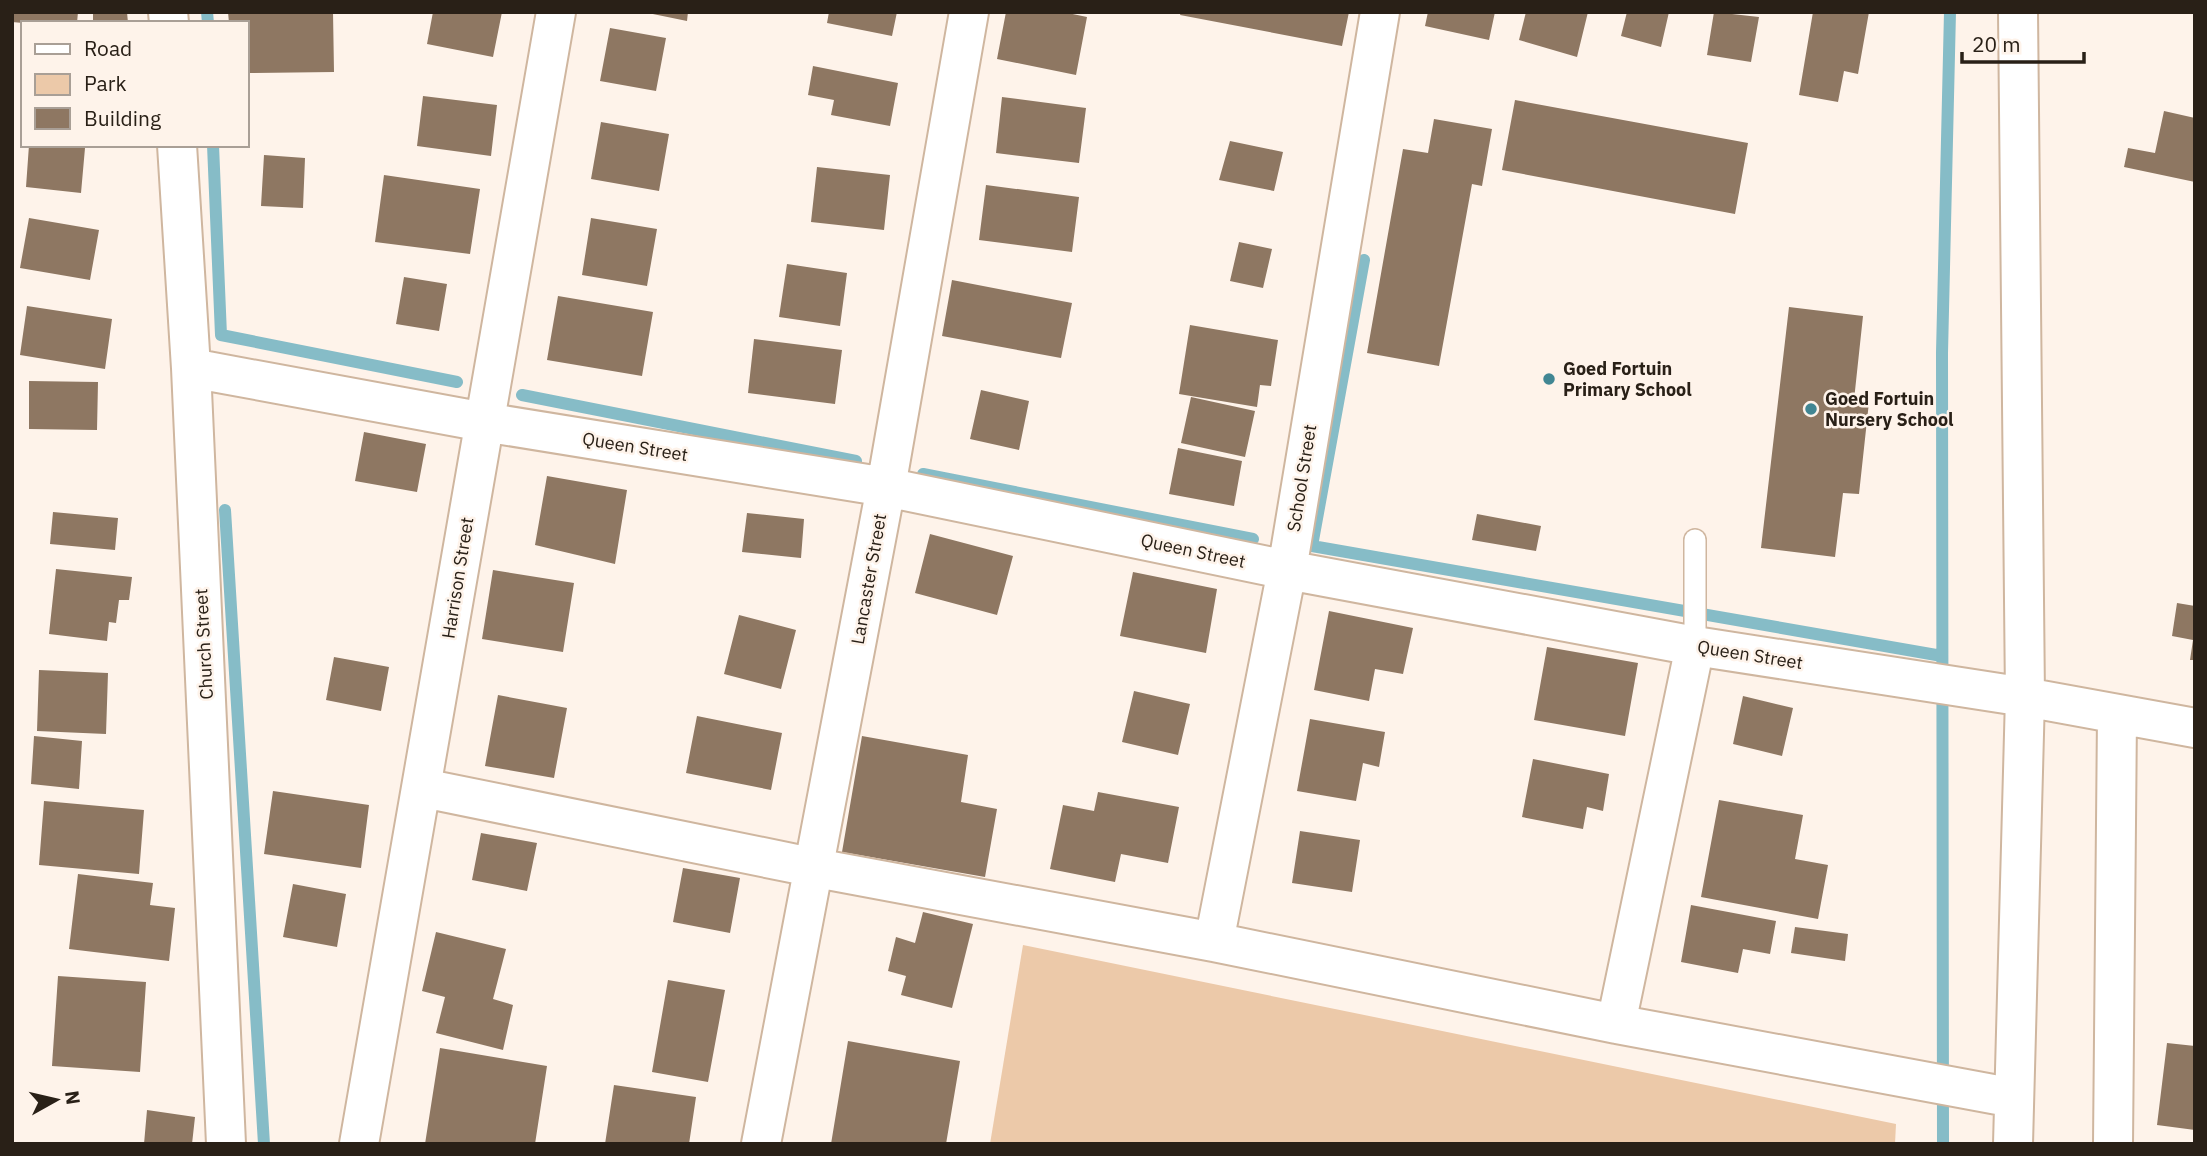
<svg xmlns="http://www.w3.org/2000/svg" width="2207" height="1156" font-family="'IBM Plex Sans',sans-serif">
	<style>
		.green { fill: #ecc9a9 }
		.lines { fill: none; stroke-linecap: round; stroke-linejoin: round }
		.stream { stroke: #86bcc7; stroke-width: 12 }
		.building { fill: #8e7762 }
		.service-casing { stroke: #cfb69f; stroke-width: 24 }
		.minor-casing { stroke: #cfb69f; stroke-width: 42 }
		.service { stroke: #fff; stroke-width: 21 }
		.minor { stroke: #fff; stroke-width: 38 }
		.poi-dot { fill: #418693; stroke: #fef3ea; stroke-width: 2.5 }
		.labels { text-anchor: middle; stroke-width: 5; stroke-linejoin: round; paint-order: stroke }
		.poi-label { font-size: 18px; font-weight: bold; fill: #292017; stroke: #fef3ea; text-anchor: start }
		.street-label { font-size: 18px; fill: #292017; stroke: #fef3ea }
	</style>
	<rect width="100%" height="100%" fill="#fef3ea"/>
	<path class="green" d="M 1023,945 L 1896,1124 L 1895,1144 L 990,1144 Z"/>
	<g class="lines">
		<path class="stream" d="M 207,12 L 208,23
			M 213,145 L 221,335 L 457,382
			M 1364,260 L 1312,546 L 1942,656
			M 522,395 L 856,461
			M 923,474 L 1253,539
			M 225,510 L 264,1144
			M 1943,1144 L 1942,353 L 1950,12"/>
	</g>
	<path class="building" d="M 12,12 L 78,12 L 77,23 L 23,23 L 12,22 Z
		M 93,12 L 127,12 L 128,23 L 93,23 Z
		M 228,12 L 333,12 L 334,72 L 247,73 L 247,23 L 229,23 Z
		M 433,12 L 502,12 L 493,57 L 427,44 Z
		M 643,12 L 688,12 L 687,21 Z
		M 829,12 L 897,12 L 892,36 L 827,23 Z
		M 1006,12 L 1063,12 L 1087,17 L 1076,75 L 997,59 Z
		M 1181,12 L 1349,12 L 1342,46 L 1180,15 Z
		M 1428,12 L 1495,12 L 1489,40 L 1425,26 Z
		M 1526,12 L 1588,12 L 1577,57 L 1519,40 Z
		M 1627,12 L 1669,12 L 1661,47 L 1621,36 Z
		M 1714,12 L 1759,17 L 1751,62 L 1707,55 Z
		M 1813,12 L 1869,12 L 1858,74 L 1844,71 L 1838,102 L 1799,95 Z
		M 610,28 L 666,38 L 656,91 L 600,81 Z
		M 813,66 L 898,83 L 890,126 L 831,115 L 834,100 L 808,95 Z
		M 423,96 L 497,105 L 491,156 L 417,146 Z
		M 1002,97 L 1086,108 L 1079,163 L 996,153 Z
		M 1515,100 L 1748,143 L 1735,214 L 1502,170 Z
		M 2164,111 L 2195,118 L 2195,182 L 2124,167 L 2128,148 L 2155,153 Z
		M 1434,119 L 1492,129 L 1482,186 L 1472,184 L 1439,366 L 1367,353 L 1403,149 L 1428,153 Z
		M 601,122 L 669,134 L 659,191 L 591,179 Z
		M 1230,141 L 1283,152 L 1274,191 L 1219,180 Z
		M 29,145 L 85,148 L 81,193 L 26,187 Z
		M 264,155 L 305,158 L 303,208 L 261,206 Z
		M 817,167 L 890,175 L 884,230 L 811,222 Z
		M 384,175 L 480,189 L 470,254 L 375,242 Z
		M 986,185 L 1079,197 L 1072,252 L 979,240 Z
		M 29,218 L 99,230 L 90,280 L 20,268 Z
		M 591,218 L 657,229 L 647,286 L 582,275 Z
		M 1239,242 L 1272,249 L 1263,288 L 1230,281 Z
		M 787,264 L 847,273 L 840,326 L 779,317 Z
		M 404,277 L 447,284 L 439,331 L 396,324 Z
		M 952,280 L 1072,303 L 1061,358 L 942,336 Z
		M 558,296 L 653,312 L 642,376 L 547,360 Z
		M 27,306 L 112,319 L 105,369 L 20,355 Z
		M 1789,307 L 1863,316 L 1854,400 L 1869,402 L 1859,494 L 1843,493 L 1835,557 L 1761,548 Z
		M 1190,325 L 1278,340 L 1271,386 L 1260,385 L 1257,407 L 1179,394 Z
		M 754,339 L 842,350 L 835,404 L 748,393 Z
		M 29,381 L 98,382 L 97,430 L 29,429 Z
		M 981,390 L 1029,401 L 1019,450 L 970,439 Z
		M 1191,397 L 1255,411 L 1245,457 L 1181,443 Z
		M 364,432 L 426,444 L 417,492 L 355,481 Z
		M 1178,448 L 1242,461 L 1234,506 L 1169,494 Z
		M 547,476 L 627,490 L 615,564 L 535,545 Z
		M 53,512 L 118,518 L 115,550 L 50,544 Z
		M 747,513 L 804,519 L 801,558 L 742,552 Z
		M 1477,514 L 1541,526 L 1536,551 L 1472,540 Z
		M 930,534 L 1013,556 L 997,615 L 915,593 Z
		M 56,569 L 132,577 L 129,600 L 119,600 L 116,623 L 109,622 L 107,641 L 49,634 Z
		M 493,570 L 574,583 L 563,652 L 482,639 Z
		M 1133,572 L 1217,589 L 1206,653 L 1120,636 Z
		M 2177,603 L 2195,606 L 2195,660 L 2190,660 L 2193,640 L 2172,636 Z
		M 1329,611 L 1413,628 L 1403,674 L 1375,669 L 1369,701 L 1314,690 Z
		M 739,615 L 796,630 L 781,689 L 724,674 Z
		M 1547,647 L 1638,663 L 1625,736 L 1534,720 Z
		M 334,657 L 389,667 L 381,711 L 326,700 Z
		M 39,670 L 108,673 L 106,734 L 37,731 Z
		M 1134,691 L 1190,704 L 1178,755 L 1122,742 Z
		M 498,695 L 567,708 L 554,778 L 485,766 Z
		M 1743,696 L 1793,708 L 1782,756 L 1733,744 Z
		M 697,716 L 782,733 L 771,790 L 686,773 Z
		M 1310,719 L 1385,732 L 1379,767 L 1363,763 L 1356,801 L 1297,791 Z
		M 34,736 L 82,741 L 79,789 L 31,784 Z
		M 862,736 L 968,755 L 961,802 L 997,809 L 985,877 L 842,852 Z
		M 1533,759 L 1609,774 L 1603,811 L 1587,807 L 1583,829 L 1522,817 Z
		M 273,791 L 369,805 L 361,868 L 264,854 Z
		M 1098,792 L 1179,807 L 1168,863 L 1121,854 L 1115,882 L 1050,869 L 1063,805 L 1094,811 Z
		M 1719,800 L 1803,815 L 1795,859 L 1828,865 L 1818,919 L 1701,897 Z
		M 44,801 L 144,810 L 139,874 L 39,865 Z
		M 1300,831 L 1360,840 L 1352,892 L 1292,883 Z
		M 481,833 L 537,843 L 527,891 L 472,880 Z
		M 683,868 L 740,878 L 730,933 L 673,922 Z
		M 78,874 L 153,883 L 150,905 L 175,908 L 169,961 L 69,949 Z
		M 293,884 L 346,894 L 337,947 L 283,937 Z
		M 1691,905 L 1776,921 L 1770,954 L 1743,949 L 1738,973 L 1681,962 Z
		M 923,912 L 973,924 L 952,1008 L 901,995 L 906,976 L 888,971 L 896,937 L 915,943 Z
		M 1795,927 L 1848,934 L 1845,961 L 1791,953 Z
		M 436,932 L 506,949 L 493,999 L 513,1005 L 503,1050 L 436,1033 L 445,997 L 422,991 Z
		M 58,976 L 146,982 L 140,1072 L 52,1066 Z
		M 668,980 L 725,990 L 708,1082 L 652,1072 Z
		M 848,1041 L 960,1061 L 946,1144 L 831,1144 Z
		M 2167,1043 L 2195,1046 L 2195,1130 L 2157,1125 Z
		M 440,1048 L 547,1066 L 535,1144 L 425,1144 Z
		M 614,1085 L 696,1097 L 689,1144 L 605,1144 Z
		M 147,1110 L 195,1117 L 192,1144 L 144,1144 Z"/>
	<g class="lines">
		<g class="service-casing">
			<path id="service" d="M 1695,646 L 1695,540"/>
		</g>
		<g class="minor-casing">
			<path id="minor" d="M 168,12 L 169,23
				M 177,145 L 191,368 L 226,1144
				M 191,368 L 484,422 L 886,487 L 1287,570 L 1695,646 L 2025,697 L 2195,728
				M 423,788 L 816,868 L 1214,942 L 1616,1024 L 2014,1098
				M 1214,942 L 1287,570 L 1380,12
				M 1616,1024 L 1695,646
				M 359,1144 L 556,12
				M 761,1144 L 886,487 L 969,12
				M 2013,1144 L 2025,697 L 2018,12
				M 2113,1144 L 2117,716"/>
		</g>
		<use href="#service" class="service"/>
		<use href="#minor" class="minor"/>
	</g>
	<g class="poi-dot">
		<circle cx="1549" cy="379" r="7"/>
		<circle cx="1811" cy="409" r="7"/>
	</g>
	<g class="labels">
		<g class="poi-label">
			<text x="1563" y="375">Goed Fortuin<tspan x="1563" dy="21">Primary School</tspan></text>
			<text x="1825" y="405">Goed Fortuin<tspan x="1825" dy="21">Nursery School</tspan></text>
		</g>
		<g class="street-label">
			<text transform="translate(635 447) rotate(9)" y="6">Queen Street</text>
			<text transform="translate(1302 478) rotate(-81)" y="6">School Street</text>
			<text transform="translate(1193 551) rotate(12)" y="6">Queen Street</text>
			<text transform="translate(458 578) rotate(-81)" y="6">Harrison Street</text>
			<text transform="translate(869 579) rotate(-80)" y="6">Lancaster Street</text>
			<text transform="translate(204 644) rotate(-93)" y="6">Church Street</text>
			<text transform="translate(1750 655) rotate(9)" y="6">Queen Street</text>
		</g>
	</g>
	<rect width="2207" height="1156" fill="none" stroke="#292017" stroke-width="28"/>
	<rect x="21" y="21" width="228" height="126" fill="#fef3ea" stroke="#a99f96" stroke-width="2"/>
	<rect x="35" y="44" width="35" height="10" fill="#ffffff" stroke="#a99f96" stroke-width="2"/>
	<text x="84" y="56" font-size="21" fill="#292017">Road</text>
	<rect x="35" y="74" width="35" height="21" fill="#ecc9a9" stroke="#a99f96" stroke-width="2"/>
	<text x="84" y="91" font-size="21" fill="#292017">Park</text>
	<rect x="35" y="108" width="35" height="21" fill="#8e7762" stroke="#a99f96" stroke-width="2"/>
	<text x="84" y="126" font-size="21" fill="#292017">Building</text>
	<g transform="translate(56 1100) rotate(82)" stroke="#fef3ea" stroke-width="5" paint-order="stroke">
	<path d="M0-5L12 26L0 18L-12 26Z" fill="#292017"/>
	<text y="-10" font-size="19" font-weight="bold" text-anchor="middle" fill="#292017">N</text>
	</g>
	<path d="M1962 52v10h122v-10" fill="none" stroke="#292017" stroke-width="3.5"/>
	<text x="1972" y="52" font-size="21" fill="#292017" stroke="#fef3ea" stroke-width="5" paint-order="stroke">20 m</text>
</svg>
